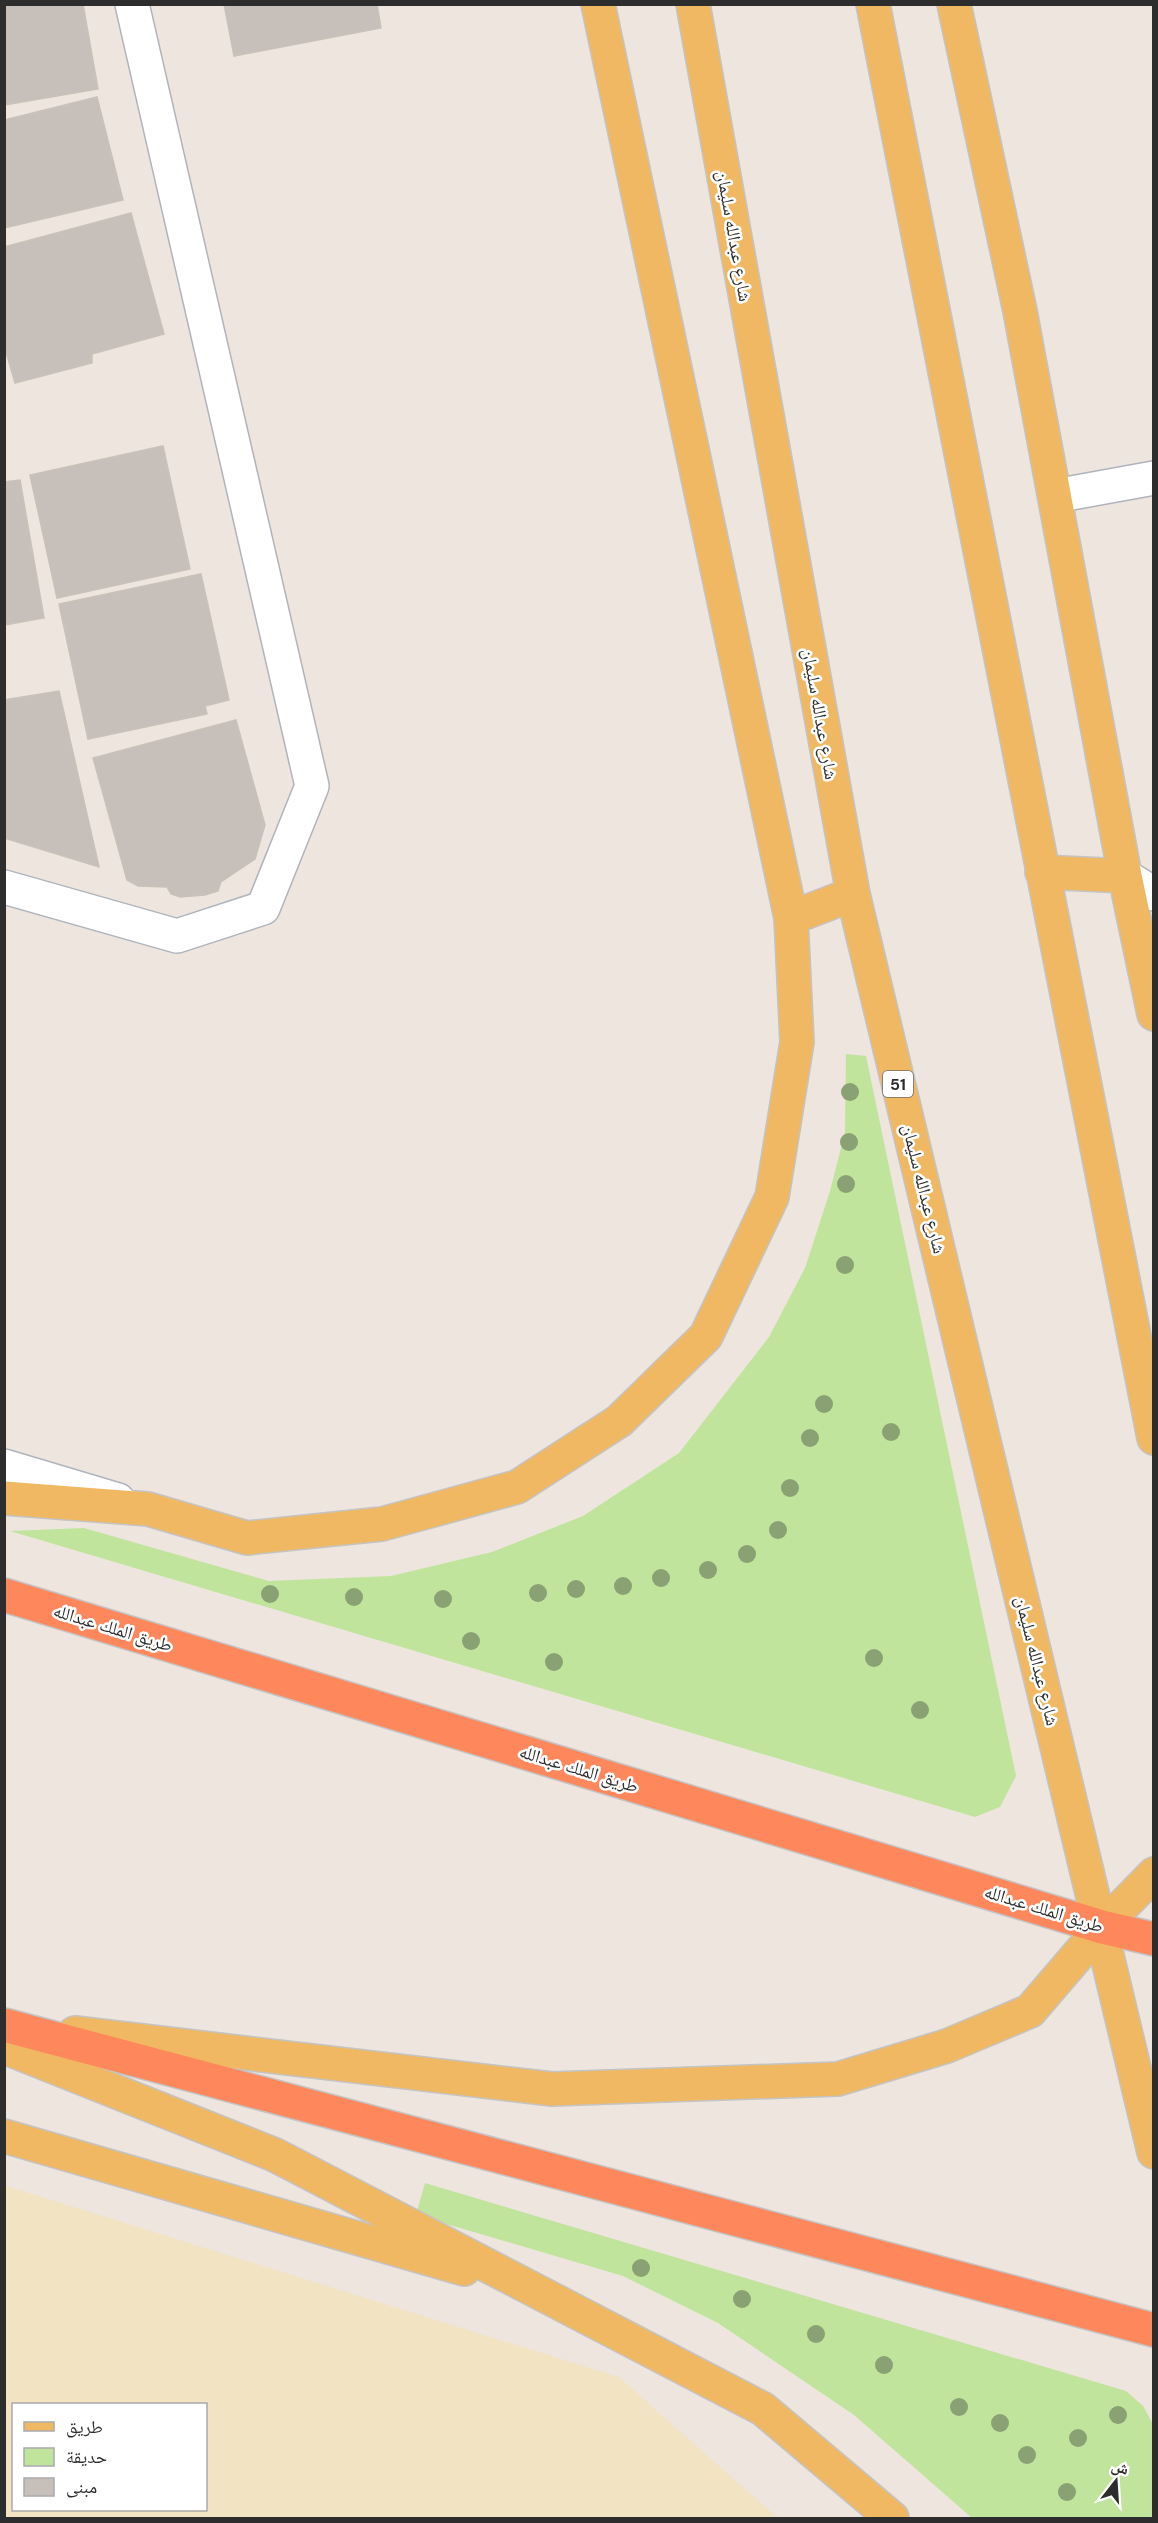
<svg xmlns="http://www.w3.org/2000/svg" width="1158" height="2523" font-family="'DM Sans','Noto Naskh Arabic',sans-serif">
	<style>
		.green { fill: #c0e49c }
		.sand { fill: #f2e3c3; fill-rule: evenodd }
		.building { fill: #c7c0ba; stroke: #cac1b8; stroke-width: 1.5 }
		.lines { fill: none; stroke-linecap: round; stroke-linejoin: round }
		.minor-casing { stroke: #afb4bd; stroke-width: 36 }
		.major-casing { stroke: #c4c4c4; stroke-width: 36 }
		.highway-casing { stroke: #c4c4c4; stroke-width: 36 }
		.minor { stroke: #fff; stroke-width: 33 }
		.major { stroke: #f0b862; stroke-width: 33 }
		.highway { stroke: #fe875b; stroke-width: 33 }
		.tree { fill: #8aa273 }
		.labels { text-anchor: middle; stroke-width: 5; stroke-linejoin: round; paint-order: stroke }
		.shield { fill: #fff; stroke: #6c6c6c; stroke-width: 1.5 }
		.shield-label { font-size: 16px; font-weight: bold; fill: #2d2d2d }
		.street-label { font-size: 18px; fill: #2d2d2d; stroke: #fff }
	</style>
	<rect width="100%" height="100%" fill="#eee5df"/>
	<path class="green" d="M 846,1054 L 866,1056 L 1016,1776 L 1000,1807 L 975,1817 L 10,1531 L 84,1528 L 269,1581 L 391,1576 L 492,1552 L 583,1516 L 679,1453 L 769,1337 L 805,1268 L 830,1191 L 845,1132 Z
		M 425,2183 L 1126,2391 L 1143,2406 L 1153,2424 L 1153,2518 L 972,2518 L 854,2415 L 718,2323 L 623,2276 L 416,2215 Z"/>
	<path class="sand" d="M 4,2185 L 619,2377 L 778,2518 L 5,2518 ZM 14,2404 L 206,2404 L 206,2510 L 14,2510 Z"/>
	<path class="building" d="M 4,4 L 83,4 L 98,89 L 4,105 Z
		M 224,4 L 377,4 L 381,28 L 234,56 Z
		M 97,97 L 123,200 L 4,228 L 4,120 Z
		M 131,213 L 164,334 L 92,354 L 92,363 L 15,383 L 4,345 L 4,247 Z
		M 163,446 L 190,569 L 57,598 L 30,475 Z
		M 20,480 L 44,618 L 4,625 L 4,482 Z
		M 201,574 L 229,700 L 205,706 L 207,714 L 88,739 L 59,604 Z
		M 59,691 L 99,867 L 4,838 L 4,700 Z
		M 236,720 L 265,825 L 255,859 L 221,882 L 218,891 L 205,895 L 180,897 L 171,894 L 167,887 L 138,886 L 127,880 L 93,758 Z"/>
	<g class="lines">
		<g class="minor-casing">
			<path id="minor" d="M 1055,496 L 1154,478
				M 1125,876 L 1154,894
				M 4,887 L 177,936 L 263,908 L 312,786 L 132,4
				M 4,1466 L 118,1500"/>
		</g>
		<g class="major-casing">
			<path id="major" d="M 693,4 L 853,894 L 1154,2152
				M 873,4 L 1154,1438
				M 954,4 L 1020,311 L 1125,876 L 1154,1014
				M 1042,872 L 1125,876
				M 791,918 L 853,894
				M 4,1498 L 148,1509 L 247,1538 L 382,1524 L 517,1487 L 619,1421 L 706,1336 L 772,1197 L 797,1042 L 791,918 L 598,4
				M 75,2033 L 552,2089 L 838,2079 L 947,2046 L 1030,2011 L 1102,1927 L 1154,1874
				M 4,2047 L 275,2155 L 763,2409 L 892,2518
				M 4,2136 L 464,2269"/>
		</g>
		<g class="highway-casing">
			<path id="highway" d="M 4,1595 L 1102,1927 L 1154,1939
				M 4,2025 L 1154,2330"/>
		</g>
		<use href="#minor" class="minor"/>
		<use href="#major" class="major"/>
		<use href="#highway" class="highway"/>
	</g>
	<g class="tree">
		<circle cx="850" cy="1092" r="9"/>
		<circle cx="849" cy="1142" r="9"/>
		<circle cx="846" cy="1184" r="9"/>
		<circle cx="845" cy="1265" r="9"/>
		<circle cx="824" cy="1404" r="9"/>
		<circle cx="891" cy="1432" r="9"/>
		<circle cx="810" cy="1438" r="9"/>
		<circle cx="790" cy="1488" r="9"/>
		<circle cx="778" cy="1530" r="9"/>
		<circle cx="747" cy="1554" r="9"/>
		<circle cx="708" cy="1570" r="9"/>
		<circle cx="661" cy="1578" r="9"/>
		<circle cx="623" cy="1586" r="9"/>
		<circle cx="576" cy="1589" r="9"/>
		<circle cx="538" cy="1593" r="9"/>
		<circle cx="270" cy="1594" r="9"/>
		<circle cx="354" cy="1597" r="9"/>
		<circle cx="443" cy="1599" r="9"/>
		<circle cx="471" cy="1641" r="9"/>
		<circle cx="874" cy="1658" r="9"/>
		<circle cx="554" cy="1662" r="9"/>
		<circle cx="920" cy="1710" r="9"/>
		<circle cx="641" cy="2268" r="9"/>
		<circle cx="742" cy="2299" r="9"/>
		<circle cx="816" cy="2334" r="9"/>
		<circle cx="884" cy="2365" r="9"/>
		<circle cx="959" cy="2407" r="9"/>
		<circle cx="1118" cy="2415" r="9"/>
		<circle cx="1000" cy="2423" r="9"/>
		<circle cx="1078" cy="2438" r="9"/>
		<circle cx="1027" cy="2455" r="9"/>
		<circle cx="1067" cy="2492" r="9"/>
	</g>
	<g class="labels">
		<rect class="shield" x="883" y="1071" width="30" height="26" rx="4.5"/>
		<g class="shield-label">
			<text x="898" y="1090">51</text>
		</g>
		<g class="street-label">
			<text transform="translate(734 236) rotate(80)" y="6">شارع عبدالله سليمان</text>
			<text transform="translate(820 714) rotate(80)" y="6">شارع عبدالله سليمان</text>
			<text transform="translate(924 1189) rotate(76)" y="6">شارع عبدالله سليمان</text>
			<text transform="translate(113 1628) rotate(17)" y="6">طريق الملك عبدالله</text>
			<text transform="translate(1037 1661) rotate(76)" y="6">شارع عبدالله سليمان</text>
			<text transform="translate(579 1769) rotate(17)" y="6">طريق الملك عبدالله</text>
			<text transform="translate(1044 1909) rotate(17)" y="6">طريق الملك عبدالله</text>
		</g>
	</g>
	<rect width="1158" height="2523" fill="none" stroke="#2d2d2d" stroke-width="12"/>
	<rect x="12" y="2403" width="195" height="108" fill="#ffffff" stroke="#ababab" stroke-width="1.5"/>
	<rect x="24" y="2422" width="30" height="9" fill="#f0b862" stroke="#ababab" stroke-width="1.5"/>
	<text x="66" y="2433" font-size="18" fill="#2d2d2d">طريق</text>
	<rect x="24" y="2448" width="30" height="18" fill="#c0e49c" stroke="#ababab" stroke-width="1.5"/>
	<text x="66" y="2463" font-size="18" fill="#2d2d2d">حديقة</text>
	<rect x="24" y="2478" width="30" height="18" fill="#c7c0ba" stroke="#ababab" stroke-width="1.5"/>
	<text x="66" y="2493" font-size="18" fill="#2d2d2d">مبنى</text>
	<g transform="translate(1116 2481) rotate(17)" stroke="#ffffff" stroke-width="4.5" paint-order="stroke">
	<path d="M0-4.5L10 22L0 15L-10 22Z" fill="#2d2d2d"/>
	<text y="-9" font-size="16" font-weight="bold" text-anchor="middle" fill="#2d2d2d">ش</text>
	</g>
</svg>
